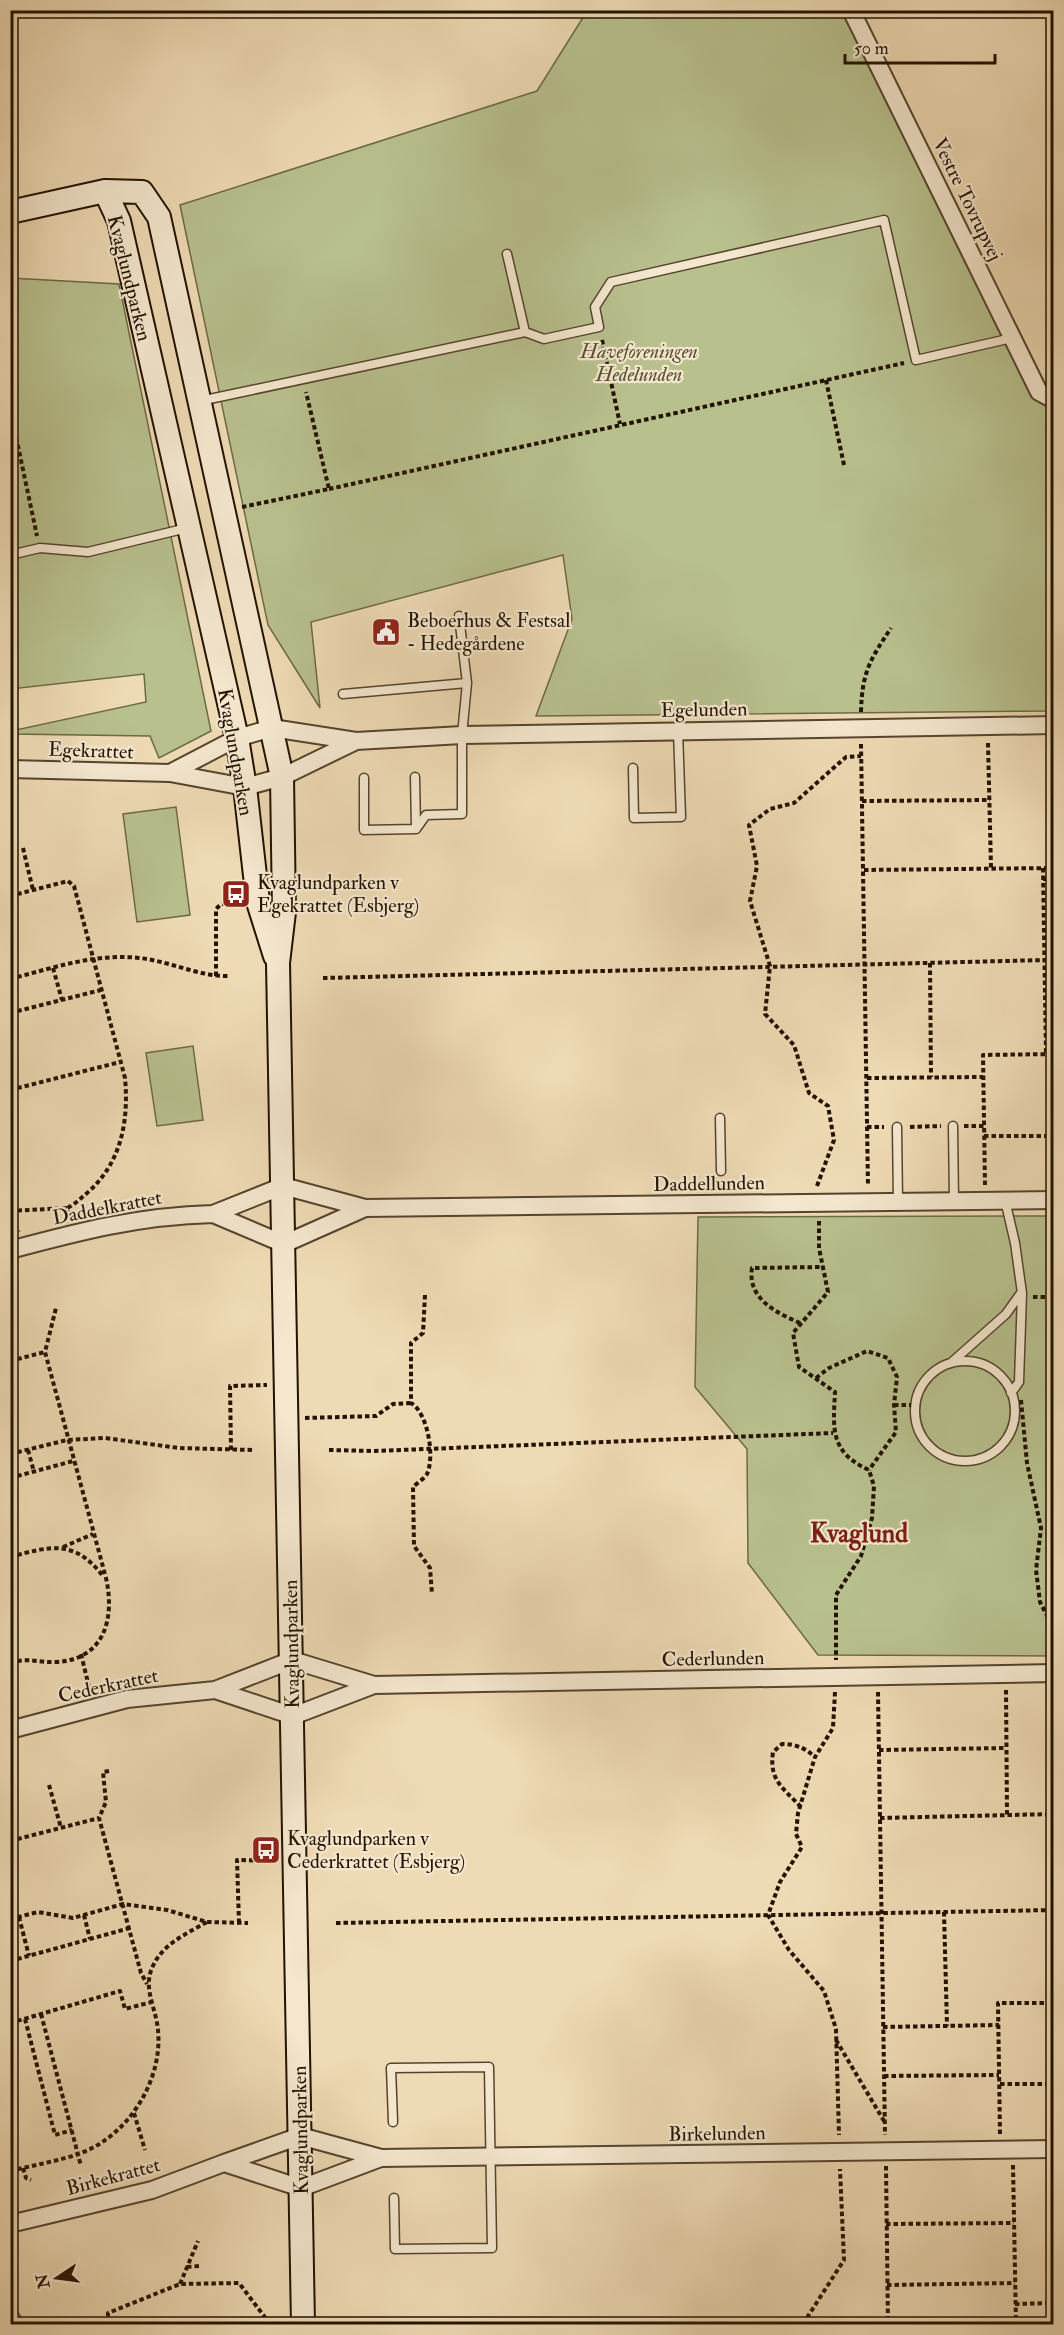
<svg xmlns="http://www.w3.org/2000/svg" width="1064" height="2335" font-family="'IM FELL Double Pica',serif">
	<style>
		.green { fill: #b8c08e; stroke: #6d6947; stroke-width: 1.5 }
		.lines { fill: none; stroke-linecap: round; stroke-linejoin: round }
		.lane-casing { stroke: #55442d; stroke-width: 11 }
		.street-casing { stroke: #55442d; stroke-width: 20 }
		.secondary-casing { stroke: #221200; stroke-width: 26 }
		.path { stroke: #221200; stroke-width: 4; stroke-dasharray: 4.5 3; stroke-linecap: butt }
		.lane { stroke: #f4e7ce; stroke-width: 8 }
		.street { stroke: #f4e7ce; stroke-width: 16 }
		.secondary { stroke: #f4e7ce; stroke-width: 22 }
		.labels { text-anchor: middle; stroke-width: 4.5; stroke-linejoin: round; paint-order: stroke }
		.street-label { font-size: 20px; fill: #221200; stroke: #f4e7ce }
		.park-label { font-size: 20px; font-style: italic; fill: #564f32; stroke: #f4e7ce }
		.poi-label { font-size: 20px; fill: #221200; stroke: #f4e7ce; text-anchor: start }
		.district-label { font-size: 26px; font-weight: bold; fill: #7a1f14; stroke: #f4e7ce }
	</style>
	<rect width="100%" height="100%" fill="#eedab4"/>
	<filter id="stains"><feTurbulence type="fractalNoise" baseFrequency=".00333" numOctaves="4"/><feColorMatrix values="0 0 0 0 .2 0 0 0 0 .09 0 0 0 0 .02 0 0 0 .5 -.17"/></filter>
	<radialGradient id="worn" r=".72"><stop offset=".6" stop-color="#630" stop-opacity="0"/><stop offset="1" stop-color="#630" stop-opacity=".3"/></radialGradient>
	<path class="green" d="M 587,11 L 843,11 L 1033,391 L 1053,412 L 1053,711 L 536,716 L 572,619 L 563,555 L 311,622 L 320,708 L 268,625 L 180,205 L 537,91 Z
		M 10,278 L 119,284 L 211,731 L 159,758 L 150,736 L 11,734 L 11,731 L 146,702 L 144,674 L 11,689 Z
		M 176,807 L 190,915 L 137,922 L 123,814 Z
		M 193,1046 L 203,1120 L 157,1126 L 146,1053 Z
		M 1053,1216 L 1053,1656 L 818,1655 L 748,1563 L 747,1449 L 695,1387 L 698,1217 Z"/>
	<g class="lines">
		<g class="lane-casing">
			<path id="lane" d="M 507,254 L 525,332
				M 200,401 L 525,332 L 544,339 L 599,327 L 595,307 L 611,282 L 884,220 L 916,360 L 1012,338
				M 10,555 L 40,548 L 88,552 L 187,528
				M 343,694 L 467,683
				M 633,768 L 634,818 L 681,817 L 678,731
				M 415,777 L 416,829
				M 364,778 L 364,830 L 416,829 L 426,815 L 462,814 L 462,735 L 467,683 L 459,616
				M 720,1118 L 721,1171
				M 953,1126 L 954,1201
				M 897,1127 L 898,1202
				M 1005,1200 L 1015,1243 L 1022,1293 L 1019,1382 L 1011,1393
				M915 1411a50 50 0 1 1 100 0a50 50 0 1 1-100 0Z
				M 952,1362 L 1006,1314 L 1021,1293
				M 393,2122 L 391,2068 L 489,2067 L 492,2248 L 395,2249 L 394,2198
				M 10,2309 L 20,2324"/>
		</g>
		<g class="street-casing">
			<path id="street" d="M 851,10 L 1039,392 L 1054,400
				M 272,728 L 356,741 L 282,777 L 245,787 L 170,773 L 237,738 Z
				M 356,741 L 462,735 L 1054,725
				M 10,769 L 170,773
				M 283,1186 L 365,1208 L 284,1244 L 213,1214 Z
				M 365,1208 L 1054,1200
				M 10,1250 C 81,1231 139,1216 213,1214
				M 374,1685 L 1054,1673
				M 10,1730 L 127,1699 L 215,1690 L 292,1660 L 374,1685 L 293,1716 L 215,1690
				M 300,2136 L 381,2158 L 301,2188 L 224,2163 Z
				M 381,2158 L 1054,2149
				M 10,2224 L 152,2190 L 224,2163"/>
		</g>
		<g class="secondary-casing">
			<path id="secondary" d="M 105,191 L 119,221 L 237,738 L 245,787 L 258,902 L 275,956
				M 10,212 L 105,191 L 142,192 L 159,217 L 282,777 L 284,912 L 278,963 L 303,2324"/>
		</g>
		<path class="path" d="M 602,340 L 620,424
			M 826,380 L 844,465
			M 10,408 L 37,536
			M 329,489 L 904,363
			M 242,507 L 329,489 L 306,392
			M 861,712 C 862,672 870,660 891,628
			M 1052,740 L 1054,844
			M 988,743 L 991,868
			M 861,744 L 868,1186
			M 862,801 L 990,800
			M 23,848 L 33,890
			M 1043,868 L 1046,1054
			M 864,870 L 1054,868
			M 1043,879 L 1054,879
			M 10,896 L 68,881 L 74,886 L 125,1078 C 129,1122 121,1164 86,1194 C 80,1199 74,1205 67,1208 L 70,1218
			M 930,963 L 931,1077
			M 53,968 L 62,1000
			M 216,976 L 216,909 L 221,904 L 239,903
			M 323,978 L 1045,960 L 1054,967
			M 10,979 C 53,968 95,953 139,958 C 170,961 199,977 230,976
			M 1046,997 L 1054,989
			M 10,1013 L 101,990
			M 867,1078 L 983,1077
			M 10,1090 L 120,1062
			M 964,1126 L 984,1126
			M 867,1127 L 884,1127
			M 910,1127 L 941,1126
			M 984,1136 L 1054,1136
			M 985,1185 L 983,1055 L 1054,1054
			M 817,1186 L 834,1140 L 828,1106 L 809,1093 L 794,1045 L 765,1014 L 770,966 L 750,901 L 757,866 L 749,825 L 770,809 L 794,803 L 846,757 L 861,756
			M 10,1211 L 67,1208
			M 10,1219 L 19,1232
			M 819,1221 L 819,1248 L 828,1292 L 793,1333 L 799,1367 L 835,1392 C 833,1430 830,1452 869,1470 L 874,1486 L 872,1518 L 861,1556 L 836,1595 L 836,1660
			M 425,1295 L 423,1333 L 411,1343 L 411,1403 C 428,1413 435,1457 427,1474 C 424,1479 417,1483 413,1487 L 414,1546 L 430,1568 L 432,1594
			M 1033,1297 L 1054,1297
			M 800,1323 C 777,1313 747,1299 752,1268 L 823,1267
			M 10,1361 L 45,1352
			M 816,1378 L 829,1368 L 867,1351 L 888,1358 L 897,1377 L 894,1405 L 896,1432 L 869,1470
			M 1021,1400 L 1027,1463 L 1041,1528 L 1036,1570 L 1040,1602 L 1054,1629
			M 894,1405 L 915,1405
			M 305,1418 L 376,1416 L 393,1404 L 411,1403
			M 28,1450 L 34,1472
			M 231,1450 L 230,1386 L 267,1385
			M 329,1450 L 375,1451 L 833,1433
			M 10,1454 L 67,1440 L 105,1438 L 179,1448 L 253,1450
			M 10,1478 L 73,1461
			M 63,1547 L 93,1534
			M 10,1557 C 51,1546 74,1539 103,1576
			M 81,1654 L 90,1691
			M 10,1663 C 27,1657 40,1663 57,1662 C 105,1659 115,1618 106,1578 L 45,1352 L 56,1308
			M 1006,1690 L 1007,1815
			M 835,1692 L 833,1728 L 815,1757 L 798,1813 L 796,1834 L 802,1847 L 780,1882 L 768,1915 L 789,1950 L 824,1991 L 836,2029 L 839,2135
			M 878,1692 L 885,2135
			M 879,1750 L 1006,1748
			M 109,1771 L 103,1772 L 106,1802 L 99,1818 L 141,1973 L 147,1984
			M 49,1785 L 61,1828
			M 801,1807 C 782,1787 769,1780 773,1752 L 782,1744 C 796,1744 805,1748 815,1757
			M 880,1818 L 1054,1814
			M 10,1841 L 99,1818
			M 944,1912 L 947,2026
			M 84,1915 L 90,1939
			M 19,1917 L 29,1956
			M 10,1919 L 38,1912 L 73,1918 L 123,1904 L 167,1910 L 207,1922 L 248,1923
			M 239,1923 L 237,1860 L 275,1861
			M 336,1923 L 1054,1910
			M 10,1961 L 130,1928
			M 41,2014 L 81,2166
			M 25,2019 L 55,2135 L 72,2130
			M 10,2023 L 120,1991 L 125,2009 L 152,2002
			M 883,2027 L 999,2025
			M 836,2040 L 884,2121
			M 884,2076 L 999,2075
			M 1000,2084 L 1054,2084
			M 134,2113 L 145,2150
			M 1000,2134 L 998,2003 L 1054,2003
			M 1013,2165 L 1016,2324
			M 886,2166 L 888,2324
			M 23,2168 L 26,2178 L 31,2180
			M 10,2171 C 34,2165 59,2161 81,2153 C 129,2135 163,2080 158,2030 C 156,2008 143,1989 152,1968 C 162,1944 186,1934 207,1922
			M 886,2224 L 1014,2223
			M 187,2267 L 199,2266
			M 180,2284 L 198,2241
			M 887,2285 L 1015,2283
			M 1015,2304 L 1054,2303
			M 108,2324 L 108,2313 L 180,2284 L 239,2283 L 270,2324
			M 803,2324 L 844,2260 L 840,2169"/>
		<use href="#lane" class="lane"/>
		<use href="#street" class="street"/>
		<use href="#secondary" class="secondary"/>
	</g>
	<defs>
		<g id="civic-square" transform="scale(1.5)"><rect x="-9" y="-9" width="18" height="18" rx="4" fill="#8f2418" stroke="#f4e7ce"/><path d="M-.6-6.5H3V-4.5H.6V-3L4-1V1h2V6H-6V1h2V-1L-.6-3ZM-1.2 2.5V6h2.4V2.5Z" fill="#fff"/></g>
		<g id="bus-square" transform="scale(1.5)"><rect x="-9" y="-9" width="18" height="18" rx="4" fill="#8f2418" stroke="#f4e7ce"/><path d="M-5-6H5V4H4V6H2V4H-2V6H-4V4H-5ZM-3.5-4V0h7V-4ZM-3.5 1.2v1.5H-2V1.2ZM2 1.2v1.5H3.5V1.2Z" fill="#fff"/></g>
	</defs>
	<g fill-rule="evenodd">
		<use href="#civic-square" x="386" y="632"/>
		<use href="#bus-square" x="236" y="894"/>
		<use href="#bus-square" x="266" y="1850"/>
	</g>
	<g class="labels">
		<g class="street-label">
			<text transform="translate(968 199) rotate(64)" y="7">Vestre Tovrupvej</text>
			<text transform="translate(130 278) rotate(76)" y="7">Kvaglundparken</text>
			<text transform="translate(704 709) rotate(-1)" y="7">Egelunden</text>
			<text transform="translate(91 750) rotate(2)" y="7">Egekrattet</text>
			<text transform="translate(236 752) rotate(80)" y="7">Kvaglundparken</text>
			<text transform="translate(709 1183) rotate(-1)" y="7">Daddellunden</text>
			<text transform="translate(107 1207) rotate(-11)" y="7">Daddelkrattet</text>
			<text transform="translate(291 1644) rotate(-91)" y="7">Kvaglundparken</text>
			<text transform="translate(713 1658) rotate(-1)" y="7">Cederlunden</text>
			<text transform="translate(108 1685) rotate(-12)" y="7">Cederkrattet</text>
			<text transform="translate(300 2130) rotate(-91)" y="7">Kvaglundparken</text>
			<text transform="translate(717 2133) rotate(-1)" y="7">Birkelunden</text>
			<text transform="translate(113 2176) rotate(-15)" y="7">Birkekrattet</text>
		</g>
		<g class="park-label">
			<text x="639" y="358">Haveforeningen<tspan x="639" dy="23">Hedelunden</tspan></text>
		</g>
		<g class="poi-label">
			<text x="407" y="627">Beboerhus &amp; Festsal<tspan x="407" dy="23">- Hedegårdene</tspan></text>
			<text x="257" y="889">Kvaglundparken v<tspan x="257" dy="23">Egekrattet (Esbjerg)</tspan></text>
			<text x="287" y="1845">Kvaglundparken v<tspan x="287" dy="23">Cederkrattet (Esbjerg)</tspan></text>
		</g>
		<g class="district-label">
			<text x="859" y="1542">Kvaglund</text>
		</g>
	</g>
	<rect width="1064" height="2335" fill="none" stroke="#eedab4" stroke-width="36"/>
	<rect x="12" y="12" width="1040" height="2311" fill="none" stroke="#221200" stroke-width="3"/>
	<rect x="18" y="18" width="1028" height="2299" fill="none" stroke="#221200" stroke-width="1.5"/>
	<g transform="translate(57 2278) rotate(257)" stroke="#f4e7ce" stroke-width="4.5" paint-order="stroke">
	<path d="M0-4.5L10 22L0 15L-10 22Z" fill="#221200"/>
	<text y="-9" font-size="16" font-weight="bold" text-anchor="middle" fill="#221200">N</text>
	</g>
	<path d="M845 54v9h150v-9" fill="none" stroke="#221200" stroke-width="3"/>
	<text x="854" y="54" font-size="18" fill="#221200" stroke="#f4e7ce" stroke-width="4.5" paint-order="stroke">50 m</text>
	<rect width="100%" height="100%" filter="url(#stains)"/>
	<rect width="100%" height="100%" fill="url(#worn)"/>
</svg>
